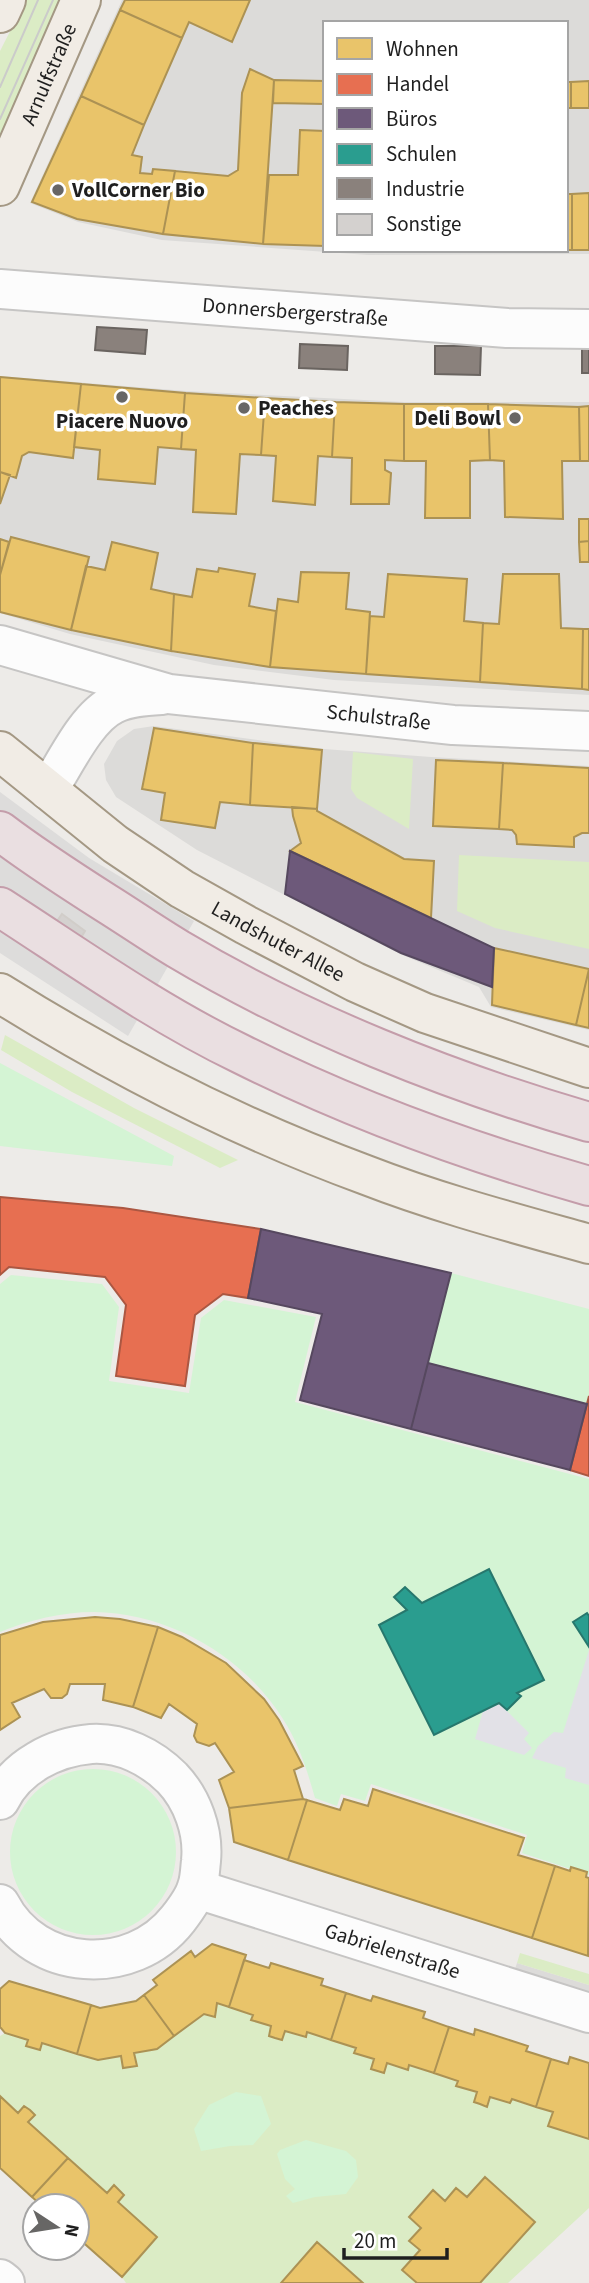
<svg xmlns="http://www.w3.org/2000/svg" width="589" height="2283" font-family="'Source Sans 3',sans-serif">
	<style>
		.residential { fill: #dcdbd9; fill-rule: evenodd }
		.grass { fill: #dbecc5 }
		.park { fill: #d4f4d4 }
		.plaza { fill: #e2e1e7 }
		.pier { fill: #dddcdb }
		.homes { fill: #e9c46a; stroke: #ac9254; stroke-width: 2 }
		.shops { fill: #e76f51; stroke: #ab5742; stroke-width: 2 }
		.offices { fill: #6d597a; stroke: #56485f; stroke-width: 2 }
		.schools { fill: #2a9d8f; stroke: #27776d; stroke-width: 2 }
		.industry { fill: #8a817c; stroke: #6a6460; stroke-width: 2 }
		.building { fill: #d4d1cf; stroke: #d1cdc9; stroke-width: 2 }
		.lines { fill: none; stroke-linecap: round; stroke-linejoin: round }
		.minor-casing { stroke: #c6c5c4; stroke-width: 42 }
		.major-casing { stroke: #a49884; stroke-width: 42 }
		.highway-casing { stroke: #c49daa; stroke-width: 42 }
		.minor { stroke: #fcfcfc; stroke-width: 38 }
		.major { stroke: #f1ece5; stroke-width: 38 }
		.highway { stroke: #eadfe1; stroke-width: 38 }
		.tram { stroke: #cbcbca; stroke-width: 2 }
		.poi-dot { fill: #676665; stroke: #fff; stroke-width: 2.5 }
		.labels { text-anchor: middle; stroke-width: 7; stroke-linejoin: round; paint-order: stroke }
		.street-label { font-size: 21px; fill: #1f1f1f; stroke: #fff }
		.poi-label { font-size: 21px; font-weight: bold; fill: #1f1f1f; stroke: #fff; text-anchor: start }
	</style>
	<rect width="100%" height="100%" fill="#edebe8"/>
	<path class="residential" d="M 122,0 L 589,0 L 589,254 L 368,255 L 162,240 L 78,222 L 30,203 ZM 325,23 L 566,23 L 566,250 L 325,250 Z
		M 0,376 L 186,391 L 404,402 L 589,402 L 589,695 L 334,680 L 214,665 L 70,634 L 0,613 Z
		M 154,726 L 324,749 L 431,757 L 589,766 L 589,1030 L 491,1007 L 479,987 L 400,954 L 197,850 L 116,797 L 106,780 L 104,764 L 117,741 L 134,729 Z
		M 517,1963 L 589,1985 L 589,1997 L 513,1975 Z"/>
	<path class="grass" d="M 26,0 L 63,0 L 0,143 L 0,51 Z
		M 353,752 L 413,759 L 409,829 L 357,798 L 351,789 Z
		M 459,855 L 589,862 L 589,949 L 495,928 L 457,911 Z
		M 5,1035 L 134,1108 L 238,1160 L 220,1168 L 72,1092 L 1,1050 Z
		M 520,1953 L 589,1974 L 589,1985 L 517,1963 Z
		M 217,2003 L 253,2015 L 252,2020 L 271,2026 L 269,2036 L 282,2040 L 285,2031 L 305,2037 L 307,2032 L 356,2048 L 354,2053 L 374,2059 L 371,2069 L 384,2073 L 387,2063 L 407,2070 L 409,2065 L 458,2081 L 457,2086 L 477,2092 L 474,2102 L 487,2106 L 490,2097 L 510,2103 L 512,2099 L 553,2112 L 548,2126 L 589,2139 L 589,2208 L 508,2283 L 480,2283 L 535,2222 L 467,2197 L 456,2188 L 445,2201 L 433,2191 L 409,2217 L 421,2228 L 409,2241 L 420,2250 L 403,2270 L 417,2283 L 363,2283 L 317,2242 L 281,2283 L 126,2283 L 122,2277 L 157,2237 L 118,2202 L 124,2195 L 114,2186 L 107,2193 L 28,2122 L 34,2115 L 24,2106 L 18,2113 L 0,2096 L 0,2036 L 5,2033 L 28,2040 L 27,2046 L 39,2050 L 42,2043 L 98,2060 L 121,2056 L 123,2068 L 137,2066 L 134,2053 L 157,2049 L 204,2014 L 215,2016 Z"/>
	<path class="park" d="M 0,1063 L 174,1156 L 172,1166 L 0,1146 Z
		M 451,1273 L 589,1309 L 589,1396 L 587,1404 L 428,1363 Z
		M 11,1275 L 102,1284 L 119,1307 L 109,1381 L 189,1393 L 201,1318 L 224,1300 L 316,1317 L 295,1402 L 589,1479 L 589,1875 L 522,1853 L 527,1835 L 371,1784 L 365,1801 L 341,1794 L 337,1806 L 315,1798 C 307,1770 299,1744 283,1719 C 244,1656 169,1613 94,1612 C 62,1612 29,1620 0,1632 L 0,1284 Z
		M10 1852a83 83 0 1 1 166 0a83 83 0 1 1-166 0Z
		M 236,2092 L 261,2096 L 271,2124 L 253,2145 L 230,2146 L 201,2151 L 194,2129 L 209,2105 Z
		M 306,2140 L 346,2151 L 356,2160 L 358,2177 L 346,2194 L 315,2197 L 293,2203 L 286,2196 L 295,2189 L 285,2179 L 277,2154 L 280,2150 Z"/>
	<path class="plaza" d="M 589,1650 L 589,1785 L 565,1778 L 566,1768 L 532,1758 L 538,1746 L 554,1732 L 563,1733 Z
		M 499,1703 L 529,1733 L 524,1739 L 532,1748 L 524,1755 L 475,1739 L 483,1711 Z"/>
	<path class="pier" d="M 0,792 L 89,858 L 194,921 L 128,1036 L 0,953 Z"/>
	<path class="homes" d="M 125,0 L 250,0 L 232,42 L 189,22 L 182,38 L 120,10 Z
		M 120,10 L 182,38 L 144,125 L 81,96 Z
		M 250,69 L 274,80 L 263,244 L 163,234 L 175,171 L 228,176 L 238,170 L 242,93 Z
		M 274,80 L 325,81 L 325,104 L 273,103 Z
		M 589,81 L 589,108 L 571,108 L 571,82 Z
		M 566,82 L 571,82 L 571,108 L 566,108 Z
		M 81,96 L 144,125 L 132,155 L 142,157 L 140,173 L 152,174 L 153,169 L 175,171 L 163,234 L 77,219 L 32,202 Z
		M 300,130 L 325,131 L 325,246 L 263,244 L 269,175 L 298,175 Z
		M 589,193 L 589,250 L 572,250 L 572,194 Z
		M 566,194 L 572,194 L 572,250 L 566,250 Z
		M 0,377 L 81,384 L 73,458 L 29,452 L 22,456 L 16,478 L 0,472 Z
		M 81,384 L 185,393 L 181,449 L 158,447 L 155,484 L 98,479 L 100,450 L 74,447 Z
		M 185,393 L 265,398 L 261,455 L 240,454 L 236,514 L 193,512 L 196,450 L 181,449 Z
		M 265,398 L 335,402 L 332,457 L 318,456 L 315,505 L 273,501 L 276,456 L 261,455 Z
		M 335,402 L 404,404 L 404,461 L 385,460 L 385,470 L 391,473 L 389,504 L 351,504 L 352,458 L 332,457 Z
		M 404,404 L 488,404 L 490,460 L 470,461 L 470,518 L 425,518 L 426,461 L 404,461 Z
		M 488,404 L 579,407 L 580,461 L 562,461 L 563,519 L 505,517 L 504,461 L 490,460 Z
		M 589,406 L 589,461 L 580,461 L 579,407 Z
		M 0,472 L 10,475 L 0,504 Z
		M 579,519 L 589,519 L 589,541 L 579,542 Z
		M 11,537 L 89,557 L 71,630 L 0,612 L 0,575 Z
		M 0,539 L 9,542 L 0,575 Z
		M 589,541 L 589,562 L 580,562 L 579,542 Z
		M 112,542 L 158,553 L 151,589 L 174,594 L 171,651 L 71,630 L 86,566 L 105,570 Z
		M 219,568 L 255,574 L 249,606 L 276,611 L 270,667 L 171,651 L 174,594 L 192,597 L 197,569 L 218,572 Z
		M 301,572 L 349,573 L 346,609 L 370,612 L 366,674 L 270,667 L 278,599 L 298,602 Z
		M 388,574 L 467,579 L 464,621 L 483,623 L 480,682 L 366,674 L 370,616 L 384,617 Z
		M 503,574 L 559,574 L 561,628 L 583,629 L 582,689 L 480,682 L 483,623 L 499,624 Z
		M 583,629 L 589,629 L 589,690 L 582,689 Z
		M 154,728 L 253,743 L 250,805 L 220,802 L 215,828 L 161,820 L 165,793 L 142,789 Z
		M 253,743 L 322,750 L 317,809 L 250,805 Z
		M 436,760 L 503,763 L 499,829 L 433,826 Z
		M 503,763 L 589,768 L 589,833 L 582,833 L 574,837 L 574,847 L 517,844 L 516,835 L 512,830 L 499,829 Z
		M 292,807 L 317,809 L 317,811 L 404,859 L 434,861 L 431,918 L 290,851 L 301,843 L 293,816 Z
		M 494,948 L 589,969 L 576,1025 L 492,1005 Z
		M 589,969 L 589,1028 L 576,1025 Z
		M 95,1617 L 120,1619 L 158,1627 L 133,1707 L 103,1700 L 105,1684 L 70,1684 L 67,1694 L 62,1698 L 51,1698 L 44,1689 L 12,1703 L 20,1717 L 0,1730 L 0,1635 L 43,1622 Z
		M 158,1627 L 182,1637 L 226,1663 L 264,1699 L 279,1720 L 303,1766 L 294,1770 L 303,1799 L 229,1808 L 219,1780 L 234,1772 L 215,1743 L 209,1746 L 197,1742 L 194,1736 L 197,1724 L 169,1704 L 161,1718 L 133,1707 Z
		M 373,1789 L 524,1838 L 518,1855 L 555,1866 L 532,1938 L 288,1860 L 307,1800 L 340,1810 L 344,1799 L 368,1806 Z
		M 303,1799 L 307,1800 L 288,1860 L 234,1842 L 229,1808 Z
		M 555,1866 L 570,1871 L 571,1867 L 587,1872 L 586,1877 L 589,1878 L 588,1956 L 532,1938 Z
		M 212,1944 L 246,1955 L 229,2007 L 217,2003 L 215,2017 L 204,2014 L 174,2036 L 144,1995 L 157,1985 L 153,1980 L 191,1951 L 195,1957 Z
		M 244,1960 L 269,1968 L 271,1963 L 323,1979 L 321,1985 L 346,1993 L 331,2040 L 307,2032 L 306,2037 L 285,2031 L 282,2040 L 275,2038 L 269,2036 L 271,2026 L 251,2020 L 253,2015 L 229,2007 Z
		M 9,1981 L 91,2005 L 77,2054 L 42,2043 L 40,2050 L 26,2046 L 28,2040 L 5,2033 L 0,2027 L 0,1989 Z
		M 346,1993 L 371,2001 L 373,1996 L 425,2012 L 423,2018 L 449,2027 L 434,2073 L 409,2065 L 408,2070 L 387,2063 L 384,2073 L 371,2069 L 374,2059 L 354,2053 L 356,2048 L 331,2040 Z
		M 144,1995 L 174,2036 L 157,2049 L 134,2053 L 137,2066 L 123,2068 L 121,2056 L 98,2060 L 77,2054 L 91,2005 L 100,2008 L 136,2001 Z
		M 449,2027 L 474,2035 L 475,2029 L 528,2046 L 526,2051 L 551,2059 L 536,2107 L 512,2099 L 510,2103 L 490,2097 L 487,2107 L 480,2104 L 474,2102 L 477,2092 L 456,2086 L 458,2081 L 434,2073 Z
		M 570,2057 L 589,2063 L 589,2139 L 548,2126 L 553,2112 L 536,2107 L 551,2059 L 568,2064 Z
		M 0,2096 L 18,2113 L 24,2106 L 30,2110 L 35,2115 L 28,2122 L 68,2158 L 32,2197 L 0,2168 Z
		M 68,2158 L 107,2193 L 114,2185 L 124,2195 L 118,2202 L 157,2237 L 122,2277 L 77,2237 L 77,2206 L 42,2206 L 32,2197 Z
		M 485,2177 L 535,2222 L 480,2283 L 417,2283 L 402,2270 L 420,2250 L 409,2241 L 421,2228 L 409,2217 L 433,2190 L 445,2201 L 456,2188 L 467,2197 Z
		M 317,2242 L 363,2283 L 281,2283 Z"/>
	<path class="shops" d="M 0,1197 L 123,1208 L 261,1229 L 248,1298 L 223,1294 L 195,1315 L 185,1386 L 116,1376 L 126,1305 L 105,1277 L 9,1267 L 0,1275 Z
		M 589,1396 L 589,1476 L 570,1470 Z"/>
	<path class="offices" d="M 290,851 L 494,948 L 492,987 L 401,953 L 285,894 Z
		M 261,1229 L 451,1273 L 411,1429 L 300,1400 L 322,1314 L 248,1298 Z
		M 428,1363 L 587,1404 L 570,1470 L 411,1429 Z"/>
	<path class="schools" d="M 489,1569 L 544,1680 L 517,1693 L 521,1696 L 507,1710 L 499,1703 L 434,1735 L 379,1625 L 407,1610 L 394,1597 L 405,1587 L 422,1603 Z
		M 587,1613 L 589,1616 L 589,1647 L 573,1622 Z"/>
	<path class="industry" d="M 97,327 L 147,330 L 145,354 L 95,350 Z
		M 300,344 L 348,346 L 347,370 L 299,368 Z
		M 435,346 L 481,346 L 480,375 L 435,374 Z
		M 582,346 L 589,346 L 589,373 L 582,373 Z"/>
	<path class="building" d="M 62,914 L 85,931 L 77,944 L 53,927 Z"/>
	<g class="lines">
		<g class="minor-casing">
			<g id="minor">
				<path id="s1" d="M 0,289 L 507,328 L 589,329"/>
				<path id="s2" d="M 0,645 L 169,694 L 453,725 L 589,731"/>
				<path d="M 48,790 C 65,764 86,717 114,704 C 128,697 146,696 162,695"/>
				<path d="M 0,1800 C 16,1767 54,1747 91,1744 C 121,1742 151,1757 172,1778 C 192,1799 204,1831 201,1861 C 200,1869 200,1879 197,1887 C 194,1898 185,1910 178,1919 C 132,1978 35,1972 0,1904"/>
				<path id="s3" d="M 197,1889 L 589,2013"/>
				<path d="M 0,2279 L 5,2283"/>
			</g>
		</g>
		<g class="major-casing">
			<g id="major">
				<path d="M 0,13 L 6,0"/>
				<path id="s4" d="M 0,186 L 81,0"/>
				<path id="s5" d="M 0,751 L 115,844 L 182,889 L 246,925 L 355,982 L 425,1013 L 589,1068"/>
				<path d="M 0,993 C 115,1065 238,1128 366,1175 C 438,1203 514,1223 589,1244"/>
			</g>
		</g>
		<g class="highway-casing">
			<path id="highway" d="M 0,831 C 34,857 70,880 106,903 C 130,918 153,934 178,949 C 302,1023 450,1082 589,1122
				M 0,907 C 79,958 156,1013 241,1054 C 353,1110 469,1152 589,1186"/>
		</g>
		<use href="#minor" class="minor"/>
		<use href="#major" class="major"/>
		<use href="#highway" class="highway"/>
		<path class="tram" d="M 0,87 L 38,0
			M 0,119 L 53,0"/>
	</g>
	<g class="poi-dot">
		<circle cx="58" cy="190" r="7"/>
		<circle cx="122" cy="397" r="7"/>
		<circle cx="244" cy="408" r="7"/>
		<circle cx="515" cy="418" r="7"/>
	</g>
	<g class="labels">
		<g class="street-label">
			<text dy="7" stroke="none"><textPath href="#s4" startOffset="122">Arnulfstraße</textPath></text>
			<text dy="7" stroke="none"><textPath href="#s1" startOffset="296">Donnersbergerstraße</textPath></text>
			<text dy="7" stroke="none"><textPath href="#s2" startOffset="387">Schulstraße</textPath></text>
			<text dy="7" stroke="none"><textPath href="#s5" startOffset="338">Landshuter Allee</textPath></text>
			<text dy="7" stroke="none"><textPath href="#s3" startOffset="205">Gabrielenstraße</textPath></text>
		</g>
		<g class="poi-label">
			<text x="72" y="197">VollCorner Bio</text>
			<text x="258" y="415">Peaches</text>
			<text x="501" y="425" text-anchor="end">Deli Bowl</text>
			<text x="122" y="428" text-anchor="middle">Piacere Nuovo</text>
		</g>
	</g>
	<rect x="323" y="21" width="245" height="231" fill="#ffffff" stroke="#a5a5a5" stroke-width="2"/>
	<rect x="337" y="38" width="35" height="21" fill="#e9c46a" stroke="#a5a5a5" stroke-width="2"/>
	<text x="386" y="56" font-size="21" fill="#1f1f1f">Wohnen</text>
	<rect x="337" y="74" width="35" height="21" fill="#e76f51" stroke="#a5a5a5" stroke-width="2"/>
	<text x="386" y="91" font-size="21" fill="#1f1f1f">Handel</text>
	<rect x="337" y="108" width="35" height="21" fill="#6d597a" stroke="#a5a5a5" stroke-width="2"/>
	<text x="386" y="126" font-size="21" fill="#1f1f1f">Büros</text>
	<rect x="337" y="144" width="35" height="21" fill="#2a9d8f" stroke="#a5a5a5" stroke-width="2"/>
	<text x="386" y="161" font-size="21" fill="#1f1f1f">Schulen</text>
	<rect x="337" y="178" width="35" height="21" fill="#8a817c" stroke="#a5a5a5" stroke-width="2"/>
	<text x="386" y="196" font-size="21" fill="#1f1f1f">Industrie</text>
	<rect x="337" y="214" width="35" height="21" fill="#d4d1cf" stroke="#a5a5a5" stroke-width="2"/>
	<text x="386" y="231" font-size="21" fill="#1f1f1f">Sonstige</text>
	<g transform="translate(56 2227) rotate(102)"><circle r="33" fill="#ffffff" stroke="#a5a5a5" stroke-width="2"/>
	<path d="M0-5L12 26L0 18L-12 26Z" fill="#676665"/>
	<text y="-10" font-size="19" font-weight="bold" text-anchor="middle" fill="#1f1f1f">N</text>
	</g>
	<path d="M344 2248v10h103v-10" fill="none" stroke="#1f1f1f" stroke-width="3.5"/>
	<text x="354" y="2248" font-size="21" fill="#1f1f1f" stroke="#ffffff" stroke-width="5" paint-order="stroke">20 m</text>
</svg>
